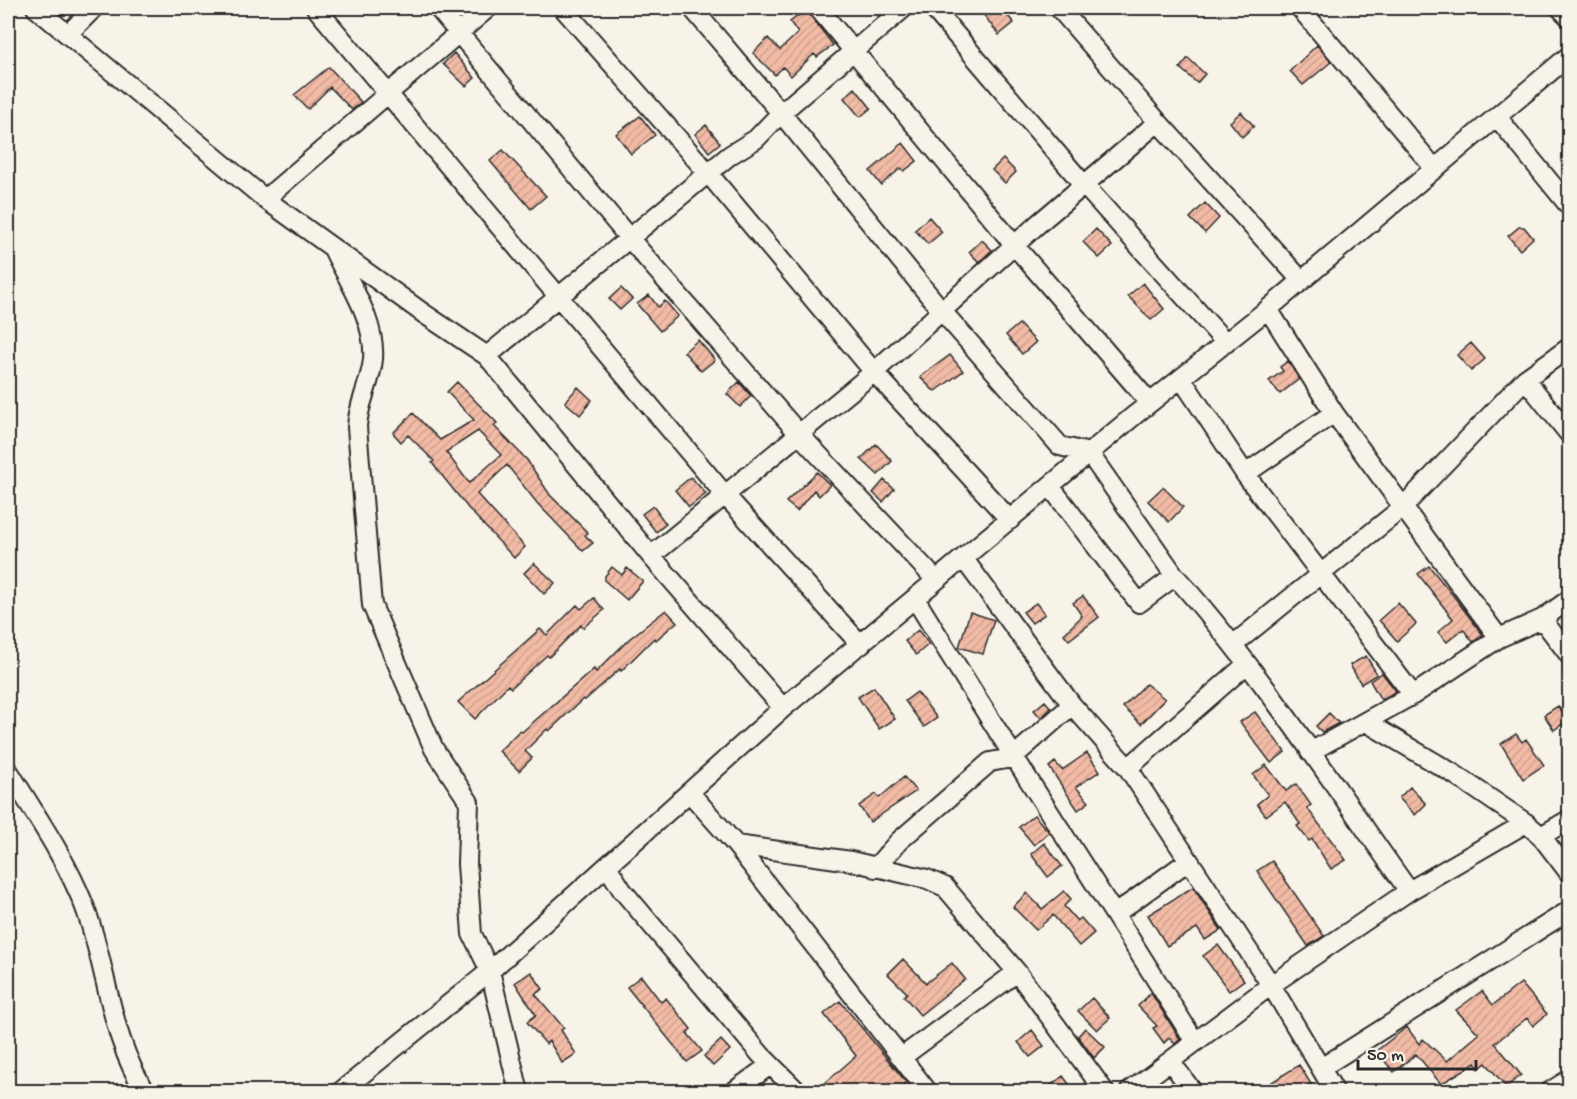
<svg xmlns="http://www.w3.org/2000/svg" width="1577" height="1099" font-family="'Gochi Hand',sans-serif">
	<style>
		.building { fill: url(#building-hatch); stroke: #2b2b2b; stroke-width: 1.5; fill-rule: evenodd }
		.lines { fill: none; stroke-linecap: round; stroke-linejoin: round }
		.minor-casing { stroke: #2b2b2b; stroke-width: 22 }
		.minor { stroke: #f7f3e8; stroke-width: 18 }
	</style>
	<defs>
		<pattern id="building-hatch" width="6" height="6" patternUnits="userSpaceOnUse" patternTransform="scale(1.5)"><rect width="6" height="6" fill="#f2bba6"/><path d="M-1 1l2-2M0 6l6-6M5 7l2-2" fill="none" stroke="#d0a18f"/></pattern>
	</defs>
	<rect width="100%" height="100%" fill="#f7f3e8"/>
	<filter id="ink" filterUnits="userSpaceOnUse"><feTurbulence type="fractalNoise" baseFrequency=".0167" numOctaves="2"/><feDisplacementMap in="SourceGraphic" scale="12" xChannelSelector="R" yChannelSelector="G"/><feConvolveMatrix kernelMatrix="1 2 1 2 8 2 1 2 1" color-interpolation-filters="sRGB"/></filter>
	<g filter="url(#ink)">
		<path class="building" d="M 991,8 L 1001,8 L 1014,23 L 999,35 L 983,14 Z
			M 806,10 L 833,45 L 817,57 L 814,54 L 791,76 L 783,67 L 775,75 L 753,53 L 768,38 L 780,50 L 798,33 L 790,22 Z
			M 1317,45 L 1331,62 L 1303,85 L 1290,71 Z
			M 454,53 L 475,78 L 466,86 L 443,64 Z
			M 1188,58 L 1205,74 L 1197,83 L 1180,68 Z
			M 329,67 L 361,102 L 352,110 L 330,87 L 308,109 L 294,95 Z
			M 855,88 L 871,108 L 860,117 L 844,98 Z
			M 1241,112 L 1254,126 L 1242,137 L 1230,122 Z
			M 640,116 L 655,135 L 631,154 L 616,134 Z
			M 706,125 L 720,143 L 709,152 L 695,134 Z
			M 903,143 L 917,161 L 904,171 L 901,168 L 881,185 L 870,171 Z
			M 503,150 L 546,196 L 531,209 L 490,161 Z
			M 1003,159 L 1016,172 L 1005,183 L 992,170 Z
			M 1205,203 L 1219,218 L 1205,233 L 1190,218 Z
			M 929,217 L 942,232 L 928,244 L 915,230 Z
			M 1519,227 L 1524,227 L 1533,238 L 1520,250 L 1508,236 Z
			M 1096,229 L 1112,246 L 1099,258 L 1083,242 Z
			M 982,240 L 992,250 L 979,262 L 969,252 Z
			M 1143,283 L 1164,309 L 1151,320 L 1128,296 Z
			M 621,288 L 632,299 L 620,310 L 609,299 Z
			M 649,295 L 658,307 L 665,301 L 678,316 L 660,331 L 637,304 Z
			M 1019,324 L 1036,342 L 1022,354 L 1006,335 Z
			M 698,340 L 715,360 L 701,371 L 684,352 Z
			M 1471,343 L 1485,359 L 1471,371 L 1457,355 Z
			M 950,355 L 963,371 L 936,391 L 933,390 L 920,377 Z
			M 1288,361 L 1299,379 L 1280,394 L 1269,381 L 1283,371 L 1280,367 Z
			M 457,382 L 497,423 L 494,426 L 527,460 L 550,495 L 588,533 L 585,535 L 593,543 L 583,551 L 537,503 L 507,465 L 477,494 L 525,547 L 514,558 L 468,508 L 432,463 L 434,461 L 408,435 L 401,442 L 393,433 L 413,413 L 440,440 L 474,420 L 447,392 ZM 478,431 L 501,455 L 469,483 L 446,452 Z
			M 739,382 L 751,396 L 740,407 L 727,394 Z
			M 578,387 L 592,400 L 580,415 L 565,402 Z
			M 876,444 L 892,461 L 878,475 L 861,459 Z
			M 817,472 L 830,485 L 819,496 L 814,490 L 797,511 L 786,502 Z
			M 691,477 L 706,494 L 689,507 L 675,490 Z
			M 884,480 L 894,489 L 883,502 L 873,493 Z
			M 1163,487 L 1183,507 L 1169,522 L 1148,501 Z
			M 653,506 L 666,524 L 656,532 L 642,514 Z
			M 534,563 L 555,583 L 544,594 L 524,573 Z
			M 1429,566 L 1452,594 L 1483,635 L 1473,642 L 1463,629 L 1447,642 L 1438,632 L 1453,619 L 1418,574 Z
			M 612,567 L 622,575 L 627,568 L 643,581 L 627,600 L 605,581 L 605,576 Z
			M 1083,596 L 1099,617 L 1069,640 L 1064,634 L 1082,616 L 1073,603 Z
			M 594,598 L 604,610 L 583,628 L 581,625 L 549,657 L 547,655 L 511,688 L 508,685 L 475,719 L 458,702 L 540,629 L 547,635 L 577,605 L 581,609 Z
			M 1036,603 L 1045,614 L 1032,623 L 1023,612 Z
			M 1398,603 L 1416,624 L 1397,641 L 1379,620 Z
			M 666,610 L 677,622 L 656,640 L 654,638 L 621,671 L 620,669 L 585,700 L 583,699 L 549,731 L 547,729 L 525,751 L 532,758 L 519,771 L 499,751 L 520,730 L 522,732 L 594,669 L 596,672 L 629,639 Z
			M 970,612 L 994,620 L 983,654 L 959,647 Z
			M 918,630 L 929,644 L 916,655 L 905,641 Z
			M 1366,656 L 1377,674 L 1361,684 L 1350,665 Z
			M 1382,673 L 1396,691 L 1381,700 L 1370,681 Z
			M 1146,684 L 1165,699 L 1141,724 L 1123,707 Z
			M 874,687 L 895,719 L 879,729 L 858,697 Z
			M 917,692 L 937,718 L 924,727 L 905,701 Z
			M 1045,701 L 1051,708 L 1041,718 L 1034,710 Z
			M 1558,706 L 1568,720 L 1554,730 L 1544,715 Z
			M 1255,712 L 1285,752 L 1271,763 L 1240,722 Z
			M 1329,713 L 1339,723 L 1322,732 L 1316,726 Z
			M 1516,734 L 1522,742 L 1526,739 L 1544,765 L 1523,779 L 1501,744 Z
			M 1087,753 L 1100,771 L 1076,787 L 1089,802 L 1078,810 L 1049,767 L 1055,762 L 1062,770 Z
			M 1266,765 L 1286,791 L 1296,784 L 1311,805 L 1307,808 L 1346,860 L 1331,869 L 1312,839 L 1309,841 L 1297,826 L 1300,824 L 1285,802 L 1266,816 L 1257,804 L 1268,795 L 1253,775 Z
			M 904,777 L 916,791 L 870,822 L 859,806 L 876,794 L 879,798 Z
			M 1410,787 L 1426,804 L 1415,815 L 1399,798 Z
			M 1034,815 L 1049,832 L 1034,845 L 1019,827 Z
			M 1044,843 L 1062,866 L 1048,877 L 1031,854 Z
			M 1272,861 L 1324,936 L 1308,946 L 1257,871 Z
			M 1193,887 L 1221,930 L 1205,940 L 1197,928 L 1167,946 L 1148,915 Z
			M 1064,891 L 1071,899 L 1064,906 L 1077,921 L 1081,918 L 1094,933 L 1079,946 L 1053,915 L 1036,930 L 1013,907 L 1027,893 L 1042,909 Z
			M 1218,945 L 1244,980 L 1229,991 L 1203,956 Z
			M 903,959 L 926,983 L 952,963 L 965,979 L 920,1015 L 904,996 L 907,993 L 888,974 Z
			M 531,972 L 543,989 L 535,994 L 564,1028 L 561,1030 L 576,1054 L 562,1063 L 549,1041 L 546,1044 L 527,1022 L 536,1015 L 515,983 Z
			M 641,976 L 661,1002 L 666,998 L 691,1029 L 687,1033 L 702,1051 L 687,1062 L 627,987 Z
			M 1521,983 L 1547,1014 L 1533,1026 L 1527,1018 L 1495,1043 L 1521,1075 L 1506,1087 L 1486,1063 L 1479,1069 L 1475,1063 L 1441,1084 L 1416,1054 L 1394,1072 L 1376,1051 L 1407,1027 L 1419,1044 L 1423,1039 L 1447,1061 L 1479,1034 L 1456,1010 L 1482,991 L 1493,1005 Z
			M 1151,993 L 1180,1039 L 1175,1044 L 1169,1038 L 1164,1043 L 1153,1028 L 1157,1026 L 1138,1006 Z
			M 1092,998 L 1110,1018 L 1097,1030 L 1078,1011 Z
			M 840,1001 L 906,1082 L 896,1092 L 831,1092 L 824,1084 L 856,1056 L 824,1014 Z
			M 1085,1028 L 1105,1047 L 1094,1058 L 1078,1036 Z
			M 1032,1030 L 1044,1046 L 1030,1057 L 1018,1042 Z
			M 721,1040 L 730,1050 L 713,1066 L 704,1056 Z
			M 1299,1065 L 1316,1092 L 1256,1092 Z
			M 1063,1076 L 1075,1092 L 1042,1092 Z"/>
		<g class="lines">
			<g class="minor-casing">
				<path id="minor" d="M 36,8 L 265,199 L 423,313 L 487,356 L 651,556 L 783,708
					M 316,8 L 725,495 L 861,645
					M 438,8 L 629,238 L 799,434 L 936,580
					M 563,8 L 708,173 L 874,372 L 1010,520
					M 692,8 L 781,113 L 941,310 L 1060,446 L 1089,453 L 1175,576
					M 818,8 L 1015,246 L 1150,403
					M 933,8 L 1084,185 L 1226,343
					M 1059,8 L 1158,122 L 1301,280
					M 1300,8 L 1435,169
					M 1560,8 L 1570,18
					M 68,34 L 94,8
					M 1497,117 L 1570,207
					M 265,199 L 488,8
					M 334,251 C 350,284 376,322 373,359 C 371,383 358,403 357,427 L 372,605 L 434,749 L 469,802 L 467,864 L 472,934 L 490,971 L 519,1092
					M 1268,309 L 1334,413 L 1499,638
					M 487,356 L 730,155 L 756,139 L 781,113 L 904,8
					M 1181,378 L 1245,474 L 1413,695
					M 1525,379 L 1570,435
					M 1245,474 L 1334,413
					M 1050,486 L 1139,603 L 1175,576 C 1262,673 1333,785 1409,891
					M 651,556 L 874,372 L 1039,223 L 1158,122
					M 963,558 L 1072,705 L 1128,768 L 1271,985 L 1335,1092
					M 916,600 C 1007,749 1103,894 1195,1042
					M 1542,619 L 1570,656
					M 1233,645 L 1402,508 L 1525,379 L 1570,347
					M 1366,722 L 1454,774 L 1526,823 L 1541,836 L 1570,874
					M 1310,752 L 1413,695 L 1499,638 L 1542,619 L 1570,599
					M 1128,768 L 1247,664
					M 8,770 C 35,814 65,857 84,905 C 107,964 110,1040 146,1092
					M 690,793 L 736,845 L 928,1092
					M 1541,836 L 1570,819
					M 736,845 L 851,861 L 927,879 L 945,887 L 1017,972 L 1105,1092
					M 607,866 L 622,890 L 761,1055 L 798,1092
					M 875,868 L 899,841 L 990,762 L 1012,758 L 1072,705
					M 1115,914 L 1188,861
					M 902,1057 L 1017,972
					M 1171,1062 L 1193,1092
					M 1321,1068 L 1570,910
					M 340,1092 L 490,971 L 783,708 L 1136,414 L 1268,309 L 1570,55
					M 733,1092 L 770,1065
					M 1129,1092 L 1271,985 L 1409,891 L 1526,823
					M 1549,1092 L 1570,1079"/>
			</g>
			<use href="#minor" class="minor"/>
		</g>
	</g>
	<rect width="1577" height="1099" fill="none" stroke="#f7f3e8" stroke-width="30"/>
	<rect x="15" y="15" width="1547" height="1069" fill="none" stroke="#2b2b2b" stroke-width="2" filter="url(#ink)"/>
	<path d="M1358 1060v9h118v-9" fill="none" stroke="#2b2b2b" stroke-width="3"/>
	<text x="1367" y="1060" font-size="18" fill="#2b2b2b" stroke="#f7f3e8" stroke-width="4.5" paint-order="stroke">50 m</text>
</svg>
